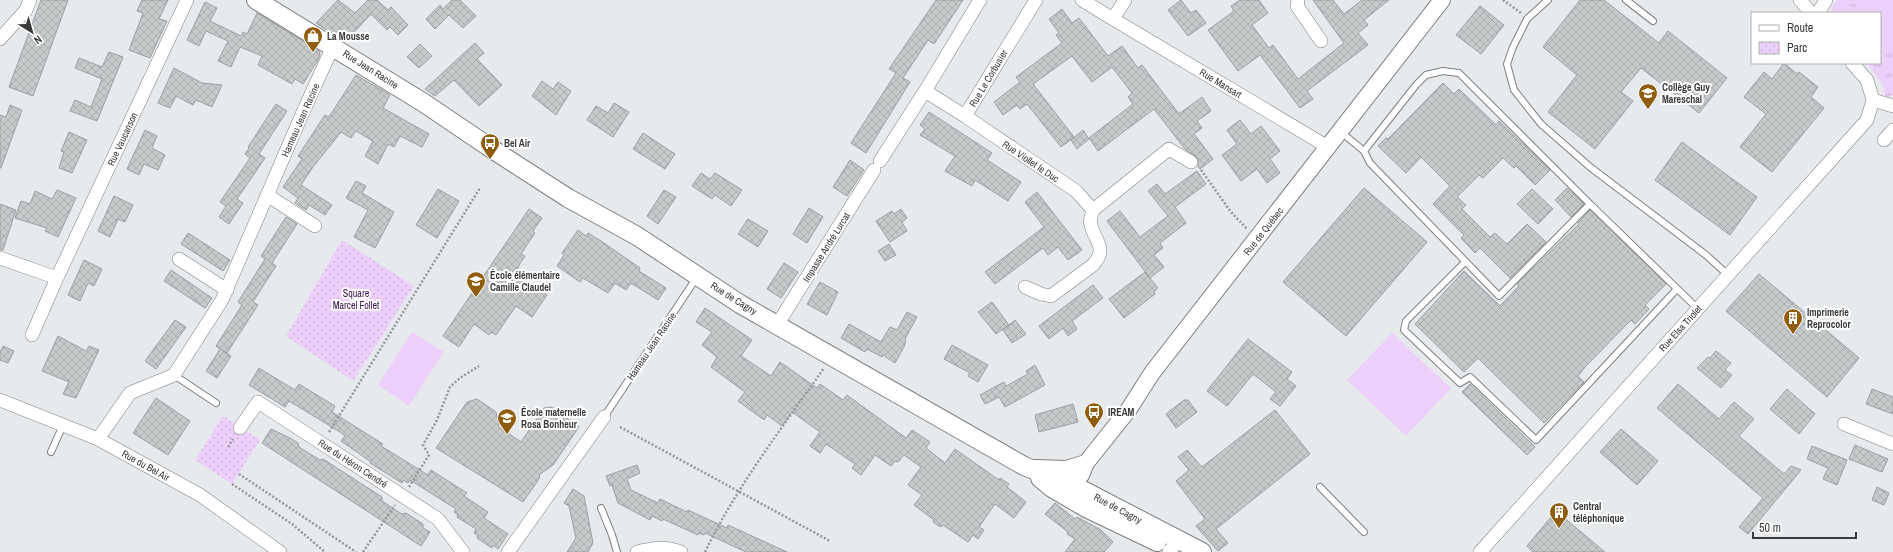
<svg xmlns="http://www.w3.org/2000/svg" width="1893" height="552" font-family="'Archivo Narrow',sans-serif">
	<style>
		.grass { fill: url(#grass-tufts) }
		.park { fill: url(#park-dots) }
		.garden { fill: #edcffc }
		.building { fill: url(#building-cross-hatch); stroke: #9ca0a1 }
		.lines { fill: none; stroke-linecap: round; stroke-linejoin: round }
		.service-casing { stroke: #7d7f81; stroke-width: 8 }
		.minor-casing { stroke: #7d7f81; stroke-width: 14 }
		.tertiary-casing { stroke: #7d7f81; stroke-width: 18 }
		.secondary-casing { stroke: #7d7f81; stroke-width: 20 }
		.path { stroke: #959799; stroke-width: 2.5; stroke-dasharray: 2 2; stroke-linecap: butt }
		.service { stroke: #fff; stroke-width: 6 }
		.minor { stroke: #fff; stroke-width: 13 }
		.tertiary { stroke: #fff; stroke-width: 16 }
		.secondary { stroke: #fff; stroke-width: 18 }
		.labels { text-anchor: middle; stroke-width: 4; stroke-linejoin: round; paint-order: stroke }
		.poi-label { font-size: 10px; font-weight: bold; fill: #393a3b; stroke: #fff; text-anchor: start }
		.street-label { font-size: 10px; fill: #393a3b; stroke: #fff }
		.park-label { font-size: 10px; fill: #3d134f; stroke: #fff }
	</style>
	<defs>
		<pattern id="grass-tufts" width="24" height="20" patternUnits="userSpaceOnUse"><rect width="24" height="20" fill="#edcffc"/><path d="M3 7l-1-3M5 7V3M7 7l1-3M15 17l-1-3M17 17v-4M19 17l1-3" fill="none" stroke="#ccb2d9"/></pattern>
		<pattern id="park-dots" width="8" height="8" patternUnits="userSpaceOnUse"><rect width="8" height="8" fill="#edcffc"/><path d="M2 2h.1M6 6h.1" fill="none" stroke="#ccb2d9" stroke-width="1.8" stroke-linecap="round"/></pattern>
		<pattern id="building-cross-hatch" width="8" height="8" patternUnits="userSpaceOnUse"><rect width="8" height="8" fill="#c6cacb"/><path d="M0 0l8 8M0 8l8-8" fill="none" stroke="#abaeaf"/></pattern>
	</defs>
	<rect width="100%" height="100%" fill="#e7eaed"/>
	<path class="grass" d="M 1837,0 L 1893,0 L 1893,95 L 1886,98 L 1883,85 L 1867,63 L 1880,63 L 1880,13 L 1832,13 L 1832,7 Z"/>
	<path class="park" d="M 342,240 L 414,286 L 353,381 L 286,336 Z
		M 223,416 L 260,440 L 232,484 L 195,460 Z"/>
	<path class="garden" d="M 1867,0 L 1893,0 L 1893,53 L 1880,44 L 1880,13 L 1858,13 Z
		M 412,332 L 444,352 L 409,406 L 378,385 Z
		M 1392,333 L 1451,388 L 1406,436 L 1347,380 Z"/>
	<path class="building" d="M 41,0 L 68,0 L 33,96 L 9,87 Z
		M 142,0 L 168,0 L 159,19 L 167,21 L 150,58 L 129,50 L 143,13 L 137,11 Z
		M 338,0 L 355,13 L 368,0 L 377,0 L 388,10 L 391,7 L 408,25 L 398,35 L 390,27 L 387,30 L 371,14 L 345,42 L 316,23 Z
		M 452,0 L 460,0 L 476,16 L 463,28 L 449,15 L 435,29 L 426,19 L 440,5 L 443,9 Z
		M 936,0 L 963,0 L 934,44 L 928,40 L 903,78 L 910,82 L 866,153 L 851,143 L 896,73 L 889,69 Z
		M 1181,0 L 1191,13 L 1196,10 L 1206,23 L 1188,36 L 1168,10 Z
		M 1240,0 L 1259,0 L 1268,13 L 1252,25 L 1269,48 L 1273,45 L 1298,79 L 1344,43 L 1313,0 L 1333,0 L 1344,14 L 1362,0 L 1389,0 L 1364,20 L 1368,25 L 1358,33 L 1368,45 L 1307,91 L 1313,99 L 1300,108 L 1260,55 L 1238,71 L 1208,30 L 1234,11 L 1231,6 Z
		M 1580,0 L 1604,0 L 1659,43 L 1668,31 L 1727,78 L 1699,113 L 1641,68 L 1621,92 L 1633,101 L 1595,149 L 1548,112 L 1577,75 L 1543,47 Z
		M 205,2 L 217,8 L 210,21 L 241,36 L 243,32 L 247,34 L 257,13 L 319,51 L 320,55 L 318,60 L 303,84 L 295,79 L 292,84 L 258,65 L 262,56 L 240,47 L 231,67 L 218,61 L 228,41 L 206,31 L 199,46 L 187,40 Z
		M 1480,6 L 1504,25 L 1481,54 L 1456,35 Z
		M 1062,9 L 1072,23 L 1079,18 L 1108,56 L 1122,46 L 1138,68 L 1142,65 L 1179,114 L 1202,97 L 1211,111 L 1197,121 L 1202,128 L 1194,134 L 1213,159 L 1200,169 L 1198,166 L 1198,158 L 1185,149 L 1154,109 L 1098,151 L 1089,138 L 1133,104 L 1128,97 L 1132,93 L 1112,67 L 1092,82 L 1072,56 L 1033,84 L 1074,137 L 1061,147 L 1027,104 L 1020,109 L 1017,105 L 1003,115 L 994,102 L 1020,82 L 1016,77 L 1062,43 L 1056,35 L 1059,33 L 1049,19 Z
		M 475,43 L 484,53 L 477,59 L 502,85 L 479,106 L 454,80 L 435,96 L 425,89 Z
		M 420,44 L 432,56 L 419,68 L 407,57 Z
		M 109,52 L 123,57 L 97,121 L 70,111 L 75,100 L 91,107 L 102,79 L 75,68 L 79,58 L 102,67 Z
		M 1784,63 L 1797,74 L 1799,72 L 1818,87 L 1811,97 L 1824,108 L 1772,172 L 1740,147 L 1766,114 L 1744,97 L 1764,72 L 1772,79 Z
		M 174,68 L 202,83 L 222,85 L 212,107 L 196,100 L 193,105 L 176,96 L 170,108 L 158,103 Z
		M 356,75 L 390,95 L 383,108 L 429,134 L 422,147 L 400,136 L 394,147 L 388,144 L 378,164 L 365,156 L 373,141 L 356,131 L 351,138 L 341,132 L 313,167 L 301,185 L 332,205 L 325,215 L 309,205 L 306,210 L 295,203 L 298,198 L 283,187 L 302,159 L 298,156 L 325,115 L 329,117 Z
		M 542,81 L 553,89 L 558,82 L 571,91 L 556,115 L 532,96 Z
		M 1443,83 L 1454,94 L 1459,89 L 1496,125 L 1499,121 L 1550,170 L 1535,185 L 1516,166 L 1514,168 L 1503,158 L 1483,178 L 1479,175 L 1457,197 L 1466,205 L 1462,209 L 1490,237 L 1495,233 L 1507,244 L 1527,224 L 1546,242 L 1510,278 L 1480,248 L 1475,253 L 1461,238 L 1464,235 L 1433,204 L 1450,186 L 1421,157 L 1406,173 L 1378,146 L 1386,138 L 1388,139 Z
		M 614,103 L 629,112 L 613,137 L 587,120 L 596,106 L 608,113 Z
		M 276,104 L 287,111 L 259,154 L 265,158 L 237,199 L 243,203 L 229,224 L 219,217 L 226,206 L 220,202 L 250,158 L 245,154 L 249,148 L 248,147 Z
		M 10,105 L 22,110 L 1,168 L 0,168 L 0,115 L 6,117 Z
		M 929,112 L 992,153 L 987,160 L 1021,182 L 1008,201 L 975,180 L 972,186 L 945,171 L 955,156 L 920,135 L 925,129 L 920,125 Z
		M 1240,120 L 1251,134 L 1261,126 L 1280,151 L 1270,159 L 1280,173 L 1267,183 L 1257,169 L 1241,181 L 1222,155 L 1237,144 L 1227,130 Z
		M 145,130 L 157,136 L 152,148 L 165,155 L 158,170 L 144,164 L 139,175 L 127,169 Z
		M 1083,130 L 1089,139 L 1077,149 L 1071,140 Z
		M 69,132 L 87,140 L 72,173 L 59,168 L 64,152 L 61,151 Z
		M 643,133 L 675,154 L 665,169 L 633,149 Z
		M 1682,142 L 1757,197 L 1730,235 L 1655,180 Z
		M 850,160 L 864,170 L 847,196 L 833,187 Z
		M 1197,171 L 1206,184 L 1175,207 L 1186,223 L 1160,243 L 1163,248 L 1154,255 L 1164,267 L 1150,278 L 1107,221 L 1120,211 L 1140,237 L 1168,216 L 1148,191 L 1157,184 L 1165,194 Z
		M 701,173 L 710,179 L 715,173 L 742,190 L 731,206 L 715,195 L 712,199 L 692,186 Z
		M 356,181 L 366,186 L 362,193 L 394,212 L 375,248 L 354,237 L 368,210 L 346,198 Z
		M 1364,188 L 1427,242 L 1346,336 L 1283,282 Z
		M 1567,188 L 1584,204 L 1571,217 L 1555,200 Z
		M 438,189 L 459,201 L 437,238 L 416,225 Z
		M 1532,189 L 1553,209 L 1538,224 L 1517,204 Z
		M 57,190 L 76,198 L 58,237 L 45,231 L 47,228 L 15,218 L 21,201 L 30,204 L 35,191 L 52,199 Z
		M 664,190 L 676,197 L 658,224 L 647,216 Z
		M 1037,192 L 1082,250 L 1068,260 L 1058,247 L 1048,255 L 1043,248 L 995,284 L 985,272 L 1044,227 L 1025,202 Z
		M 114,196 L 133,205 L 125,222 L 118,219 L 110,237 L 98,231 Z
		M 0,204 L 16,210 L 3,250 L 0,250 Z
		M 809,208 L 823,217 L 807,243 L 793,234 Z
		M 529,209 L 542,218 L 533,231 L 535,233 L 521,254 L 525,256 L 519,265 L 516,273 L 547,295 L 532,317 L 516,306 L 496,335 L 491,332 L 489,335 L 474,324 L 459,347 L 443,336 Z
		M 901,209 L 907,218 L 902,222 L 907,231 L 890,242 L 876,221 L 892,211 L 894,214 Z
		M 1590,210 L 1666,284 L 1645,305 L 1649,309 L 1635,324 L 1631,320 L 1586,366 L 1578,376 L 1584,382 L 1544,423 L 1478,358 L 1464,372 L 1415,324 L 1464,271 L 1500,306 L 1519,286 L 1517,284 L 1579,224 L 1578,223 Z
		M 286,217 L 297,224 L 272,263 L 276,266 L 253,302 L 258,305 L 227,353 L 222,350 L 231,356 L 217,378 L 206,371 L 220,349 L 216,346 L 242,305 L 238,302 L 265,259 L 261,256 Z
		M 748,219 L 768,231 L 758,247 L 738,234 Z
		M 578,230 L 586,236 L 588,233 L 601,241 L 640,268 L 639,271 L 666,288 L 658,300 L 631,283 L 626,290 L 615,283 L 608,293 L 583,278 L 580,282 L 557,266 L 564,255 L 562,253 Z
		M 188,233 L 230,260 L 223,271 L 181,244 Z
		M 889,244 L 896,255 L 885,261 L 878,251 Z
		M 84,260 L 102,269 L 94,286 L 88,283 L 80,301 L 68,295 Z
		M 784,263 L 798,272 L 781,298 L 767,289 Z
		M 171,270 L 212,298 L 205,308 L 164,281 Z
		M 1145,272 L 1158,288 L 1154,292 L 1155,294 L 1124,318 L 1109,299 Z
		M 1759,274 L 1859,358 L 1827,397 L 1726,311 Z
		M 820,282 L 838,292 L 827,315 L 807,304 Z
		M 1093,285 L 1103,298 L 1072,321 L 1077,329 L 1068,336 L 1063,328 L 1049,339 L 1039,326 Z
		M 992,302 L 1009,325 L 996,334 L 978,312 Z
		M 705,308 L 752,340 L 741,356 L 771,376 L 780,362 L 817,388 L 820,384 L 843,400 L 847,395 L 906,438 L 912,430 L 930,442 L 926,448 L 945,463 L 955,449 L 999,480 L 1000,478 L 1009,484 L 1007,487 L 1026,502 L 1014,518 L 995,504 L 979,527 L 984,530 L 978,539 L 973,535 L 968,542 L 943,525 L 941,527 L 933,522 L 934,520 L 914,505 L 922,495 L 908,485 L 921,467 L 904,455 L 898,462 L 895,461 L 891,466 L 875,455 L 861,475 L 852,468 L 855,464 L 826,444 L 820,453 L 810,446 L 820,432 L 792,412 L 782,426 L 767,415 L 764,420 L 738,401 L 745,392 L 711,367 L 717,357 L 702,345 L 712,332 L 696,322 Z
		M 907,312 L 917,317 L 905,339 L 906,340 L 904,347 L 895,363 L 883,355 L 882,357 L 867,349 L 865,352 L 841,338 L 849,324 L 881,342 L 890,327 L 897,330 Z
		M 175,320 L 186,327 L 156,369 L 145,361 Z
		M 1015,320 L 1026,334 L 1012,343 L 1003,330 Z
		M 58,336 L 86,351 L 89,346 L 99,350 L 76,398 L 63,394 L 69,382 L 42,371 Z
		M 1248,339 L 1292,372 L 1287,379 L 1296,386 L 1280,406 L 1270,399 L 1276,392 L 1253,374 L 1227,406 L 1207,391 Z
		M 952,345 L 988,365 L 978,382 L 968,376 L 970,373 L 944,359 Z
		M 3,346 L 14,351 L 8,363 L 0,360 L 0,352 Z
		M 1716,351 L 1731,363 L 1725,370 L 1732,375 L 1721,388 L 1697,368 L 1708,357 L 1710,358 Z
		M 1035,365 L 1045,385 L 1005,407 L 999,397 L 985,404 L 980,395 L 1004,382 L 1006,386 L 1028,374 L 1026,371 Z
		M 259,368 L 295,390 L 299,384 L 335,406 L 332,412 L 383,444 L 381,446 L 428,475 L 431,470 L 467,493 L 464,496 L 488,512 L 484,518 L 508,534 L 498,549 L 493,545 L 492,548 L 477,538 L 478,536 L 474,533 L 476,529 L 457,517 L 458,515 L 454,512 L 456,509 L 410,480 L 408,483 L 403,480 L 402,483 L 370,463 L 371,462 L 341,441 L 345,436 L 340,432 L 289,401 L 285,407 L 249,385 Z
		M 1470,384 L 1535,447 L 1527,455 L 1462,392 Z
		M 1678,384 L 1719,419 L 1734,402 L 1754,419 L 1739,436 L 1784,474 L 1791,466 L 1801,470 L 1748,534 L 1739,527 L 1763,498 L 1657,408 Z
		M 1787,389 L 1815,414 L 1799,434 L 1770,409 Z
		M 1872,389 L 1893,397 L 1893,414 L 1866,404 Z
		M 156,398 L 190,421 L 168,455 L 133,433 Z
		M 477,399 L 496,412 L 499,427 L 521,442 L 544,408 L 552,407 L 579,427 L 553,465 L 540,474 L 539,479 L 523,502 L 436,448 L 467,402 Z
		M 1184,400 L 1188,400 L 1197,412 L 1176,428 L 1166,414 Z
		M 1073,404 L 1078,422 L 1039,432 L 1035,415 Z
		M 1275,410 L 1310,454 L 1216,529 L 1228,543 L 1218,551 L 1196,526 L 1205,519 L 1176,481 L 1189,470 L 1178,457 L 1187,450 L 1202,467 Z
		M 271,429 L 290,438 L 298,443 L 299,447 L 320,460 L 323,459 L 382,497 L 382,501 L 397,511 L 402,514 L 406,513 L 423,524 L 423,528 L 430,532 L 421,546 L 262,443 Z
		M 1621,429 L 1658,461 L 1637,485 L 1600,452 Z
		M 1855,445 L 1888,459 L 1882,472 L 1849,459 Z
		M 1812,446 L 1847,460 L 1837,485 L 1823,479 L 1828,468 L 1807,459 Z
		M 637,465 L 640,473 L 627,479 L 631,490 L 658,503 L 660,499 L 687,512 L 688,510 L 727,528 L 728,525 L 787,552 L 746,552 L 705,533 L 704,535 L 699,533 L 698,535 L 663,519 L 662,521 L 652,516 L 650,520 L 618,503 L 612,485 L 610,486 L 606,476 Z
		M 1877,487 L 1889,493 L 1884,505 L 1872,500 Z
		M 573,489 L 584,496 L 593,543 L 588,552 L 567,552 L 576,538 L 569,506 L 564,503 Z
		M 1055,503 L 1075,519 L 1077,517 L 1101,530 L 1113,542 L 1104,552 L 1065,552 L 1075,539 L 1067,534 L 1068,532 L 1045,514 Z
		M 1556,511 L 1605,552 L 1533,552 L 1527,546 Z"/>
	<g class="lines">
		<g class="service-casing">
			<path id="service" d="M 1548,0 L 1527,19 L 1513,47 L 1507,64 L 1514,90 L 1541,124 L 1590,167 L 1706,255 L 1728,275
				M 1626,0 L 1653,21
				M 1341,132 L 1364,151 L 1370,163 L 1499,296 L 1590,204 L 1459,73 L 1443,71 L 1426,75 L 1416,85 L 1364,151
				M 1590,204 L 1698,309
				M 1465,262 L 1406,321 L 1404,330 L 1460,383 L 1470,377 L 1536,440 L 1677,289
				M 174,375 L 216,403
				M 604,417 L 697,277
				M 51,452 L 63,425
				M 1320,487 L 1364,532
				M 601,508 L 612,535 L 617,552"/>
		</g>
		<g class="minor-casing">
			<path id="minor" d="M 980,0 L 925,91 L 965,116 L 1036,0
				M 1082,0 L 1113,19 L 1125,0
				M 1298,0 L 1297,6 L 1321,41
				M 1800,0 L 1811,13
				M 1818,13 L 1826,0
				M 1113,19 L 1328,147
				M 0,39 L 26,10 L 30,0
				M 1873,100 L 1893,106
				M 965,116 L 1076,191 L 1093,210 L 1169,149 L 1191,162
				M 1884,140 L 1893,130
				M 880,161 L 925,91
				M 267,195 L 315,226
				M 0,258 L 57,278
				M 179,259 L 227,290
				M 1025,287 L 1041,294 L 1051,296 L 1093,265 C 1108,248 1095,242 1091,225 C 1089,220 1092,214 1093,210
				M 777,325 L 874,170
				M 32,335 L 57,278 L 187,0
				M 0,400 L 98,439 L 200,495 L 280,552
				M 1844,424 L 1893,444
				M 240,428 L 258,402 L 438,519 L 463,552
				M 98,439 L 130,393 L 174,375 L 222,300 L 303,112 L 329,55 L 335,47
				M 508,552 L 604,417
				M 637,552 C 653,548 666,546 681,552
				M 1169,552 L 1179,539
				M 1480,552 L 1867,120 L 1873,100 L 1867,80 L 1852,63"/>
		</g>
		<g class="tertiary-casing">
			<path id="tertiary" d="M 1036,468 L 1066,469 L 1086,463
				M 1059,487 L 1071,484 L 1081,475 L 1086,463 L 1129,409 L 1152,373 L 1442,0"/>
		</g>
		<g class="secondary-casing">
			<path id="secondary" d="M 256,0 L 424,103 L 495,151 L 568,198 L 637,236 L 740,304 L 1024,466 L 1071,484 L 1202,552
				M 1040,478 L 1052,488 L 1088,509 L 1157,542"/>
		</g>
		<path class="path" d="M 1503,0 L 1521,13
			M 1201,170 L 1231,212 L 1247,229
			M 620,427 L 830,541
			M 329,432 L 480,188
			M 228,447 L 233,439
			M 239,474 L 356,552
			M 232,484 L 292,524 L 325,552
			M 409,487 L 429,455 L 423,445 L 437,420 L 450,387 L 460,378 L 479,366
			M 363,552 L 395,505
			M 705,552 C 737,486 782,428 824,368"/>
		<use href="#service" class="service"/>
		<use href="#minor" class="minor"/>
		<use href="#tertiary" class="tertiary"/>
		<use href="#secondary" class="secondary"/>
	</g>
	<defs>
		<g id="shop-pin" transform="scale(1)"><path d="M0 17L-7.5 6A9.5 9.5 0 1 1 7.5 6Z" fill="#905d0e" stroke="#fff"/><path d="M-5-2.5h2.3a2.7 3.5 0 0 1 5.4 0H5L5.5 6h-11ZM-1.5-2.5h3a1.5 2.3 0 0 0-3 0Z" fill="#fff"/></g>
		<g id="school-pin" transform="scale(1)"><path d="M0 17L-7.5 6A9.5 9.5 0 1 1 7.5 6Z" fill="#905d0e" stroke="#fff"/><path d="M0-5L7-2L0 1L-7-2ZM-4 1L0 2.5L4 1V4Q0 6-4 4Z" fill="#fff"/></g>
		<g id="bus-pin" transform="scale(1)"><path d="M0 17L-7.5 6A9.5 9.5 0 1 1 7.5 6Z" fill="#905d0e" stroke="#fff"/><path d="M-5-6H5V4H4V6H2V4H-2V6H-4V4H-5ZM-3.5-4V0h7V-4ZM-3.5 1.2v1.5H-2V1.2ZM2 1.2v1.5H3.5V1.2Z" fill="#fff"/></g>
		<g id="building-pin" transform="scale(1)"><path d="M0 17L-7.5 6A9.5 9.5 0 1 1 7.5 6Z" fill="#905d0e" stroke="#fff"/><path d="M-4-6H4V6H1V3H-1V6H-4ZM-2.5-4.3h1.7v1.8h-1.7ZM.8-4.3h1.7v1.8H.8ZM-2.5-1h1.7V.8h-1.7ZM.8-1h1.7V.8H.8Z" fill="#fff"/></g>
	</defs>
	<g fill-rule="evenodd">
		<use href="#shop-pin" x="313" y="36"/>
		<use href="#school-pin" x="1648" y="93"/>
		<use href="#bus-pin" x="490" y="143"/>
		<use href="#school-pin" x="476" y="281"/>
		<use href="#building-pin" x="1793" y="318"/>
		<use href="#bus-pin" x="1094" y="412"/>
		<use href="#school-pin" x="507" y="418"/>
		<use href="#building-pin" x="1559" y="512"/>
	</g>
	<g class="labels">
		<g class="poi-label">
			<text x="327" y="40">La Mousse</text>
			<text x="1662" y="91">Collège Guy<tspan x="1662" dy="12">Mareschal</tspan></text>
			<text x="504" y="147">Bel Air</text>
			<text x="490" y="279">École élémentaire<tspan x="490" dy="12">Camille Claudel</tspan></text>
			<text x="1807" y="316">Imprimerie<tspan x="1807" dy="12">Reprocolor</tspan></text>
			<text x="521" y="416">École maternelle<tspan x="521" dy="12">Rosa Bonheur</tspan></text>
			<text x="1108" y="416">IREAM</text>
			<text x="1573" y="510">Central<tspan x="1573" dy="12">téléphonique</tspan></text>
		</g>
		<g class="street-label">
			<text transform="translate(371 69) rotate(32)" y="4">Rue Jean Racine</text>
			<text transform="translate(988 78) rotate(-59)" y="4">Rue Le Corbusier</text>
			<text transform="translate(1221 83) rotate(31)" y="4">Rue Mansart</text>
			<text transform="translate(300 120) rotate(-66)" y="4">Hameau Jean Racine</text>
			<text transform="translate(122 139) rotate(-65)" y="4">Rue Vaucanson</text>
			<text transform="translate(1031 161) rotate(34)" y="4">Rue Viollet le Duc</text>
			<text transform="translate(1263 231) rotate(-52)" y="4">Rue de Québec</text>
			<text transform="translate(826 247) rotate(-58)" y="4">Impasse André Lurcat</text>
			<text transform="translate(734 298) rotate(32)" y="4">Rue de Cagny</text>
			<text transform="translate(1680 328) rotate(-48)" y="4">Rue Elsa Triolet</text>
			<text transform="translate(651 346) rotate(-56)" y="4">Hameau Jean Racine</text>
			<text transform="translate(353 463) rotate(33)" y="4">Rue du Héron Cendré</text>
			<text transform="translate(146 465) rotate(29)" y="4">Rue du Bel Air</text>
			<text transform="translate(1118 508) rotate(28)" y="4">Rue de Cagny</text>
		</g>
		<g class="park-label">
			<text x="356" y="297">Square<tspan x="356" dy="12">Marcel Follet</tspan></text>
		</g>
	</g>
	<rect x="1751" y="12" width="130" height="52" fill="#ffffff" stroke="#b0b0b1"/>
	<rect x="1759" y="25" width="20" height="6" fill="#ffffff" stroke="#b0b0b1"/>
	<text x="1787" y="32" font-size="12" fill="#393a3b">Route</text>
	<rect x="1759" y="42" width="20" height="12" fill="url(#park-dots)" stroke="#b0b0b1"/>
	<text x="1787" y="52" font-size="12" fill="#393a3b">Parc</text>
	<g transform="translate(32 32) rotate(143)" stroke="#ffffff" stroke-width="3" paint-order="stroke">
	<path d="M0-3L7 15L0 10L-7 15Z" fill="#393a3b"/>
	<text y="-6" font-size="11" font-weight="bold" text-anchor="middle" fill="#393a3b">N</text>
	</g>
	<path d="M1753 532v6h103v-6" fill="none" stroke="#393a3b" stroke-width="2"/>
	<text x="1759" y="532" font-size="12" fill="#393a3b" stroke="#ffffff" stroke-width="3" paint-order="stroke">50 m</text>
</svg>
